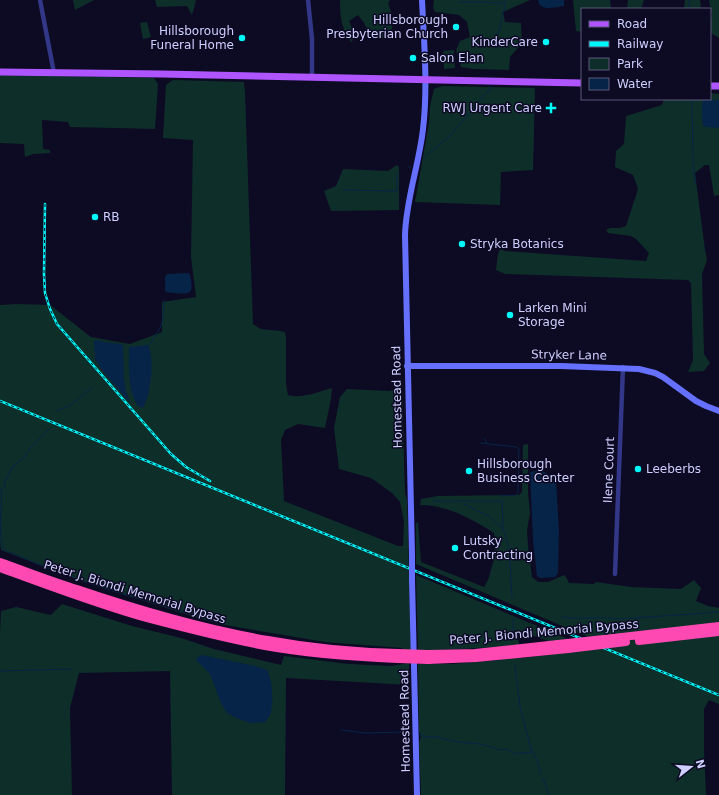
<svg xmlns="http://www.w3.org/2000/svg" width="719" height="795" font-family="'DejaVu Sans',sans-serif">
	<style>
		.green { fill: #0e2e2a }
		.water { fill: #062447 }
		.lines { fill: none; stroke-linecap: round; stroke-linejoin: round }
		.stream { stroke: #062447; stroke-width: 1 }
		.street { stroke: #323787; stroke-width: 4.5 }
		.secondary { stroke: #6570ff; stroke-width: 6 }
		.primary { stroke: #af55ff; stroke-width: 7 }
		.highway { stroke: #ff49b2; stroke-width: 8 }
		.rail-casing { stroke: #00f8f9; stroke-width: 2.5 }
		.rail { stroke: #0d0b23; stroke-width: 1; stroke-dasharray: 3; stroke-linecap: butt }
		.secondary-bridge { stroke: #6570ff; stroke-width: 6 }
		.highway-bridge { stroke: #ff49b2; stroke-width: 8 }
		.poi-dot { fill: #00f8f9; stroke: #0d0b23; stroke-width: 1.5 }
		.labels { text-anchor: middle; stroke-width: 3; stroke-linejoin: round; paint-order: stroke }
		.poi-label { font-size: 12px; fill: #ceceff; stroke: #0d0b23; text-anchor: start }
		.street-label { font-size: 12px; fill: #ceceff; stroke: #0d0b23 }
	</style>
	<rect width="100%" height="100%" fill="#0d0b23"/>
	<path class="green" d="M 73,0 L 94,0 L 75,10 Z
		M 155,0 L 195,0 L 196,1 L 192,15 L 187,6 L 157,7 Z
		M 340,0 L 390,0 L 388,3 L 393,18 L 391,39 L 371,37 L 364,23 L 358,15 L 349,21 L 356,37 L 351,42 C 341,27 340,18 340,0 Z
		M 434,0 L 530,0 L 503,12 L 505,22 L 521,23 L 522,43 L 510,57 L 509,70 L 473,69 L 461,67 L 456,50 L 460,41 L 470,37 L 467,22 L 459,15 L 435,12 L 433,7 Z
		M 573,0 L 610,0 L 611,9 L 582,9 L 582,32 L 576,31 Z
		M 628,0 L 644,0 L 641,9 L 627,9 Z
		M 685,0 L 700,0 L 701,7 L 700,9 L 684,9 Z
		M 709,0 L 719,0 L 719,38 L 711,33 L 710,22 L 712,15 Z
		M 147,22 L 151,37 L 143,39 L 140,23 Z
		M 454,50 L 455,68 L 444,69 L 443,51 Z
		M 0,75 L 154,78 L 158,84 L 155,129 L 70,127 L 68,122 L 42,120 L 43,149 L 50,150 L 50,153 L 33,154 L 25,157 L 24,144 L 0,143 Z
		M 173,80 L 244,82 L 245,93 L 253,324 L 261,329 L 280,331 L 285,332 L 286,338 L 286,384 L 288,395 C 302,399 318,392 332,388 L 331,399 L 325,428 L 298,424 L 285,430 L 281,440 L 284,501 L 398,546 L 403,546 L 404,521 L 400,502 L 392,493 L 371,478 L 339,469 L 334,428 L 340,397 L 347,389 L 389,391 L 397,389 L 401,381 L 402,390 L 405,493 L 407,500 C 409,550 409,600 411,650 L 405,650 L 402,648 L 325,642 L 225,625 L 195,617 L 81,581 L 1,550 L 0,541 L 0,305 L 18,304 L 50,305 L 91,337 L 130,344 L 162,332 L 162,302 L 196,297 L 191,257 L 193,140 L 163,138 L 166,85 Z
		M 442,86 L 535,88 L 533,170 L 501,172 L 500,205 L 415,202 L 429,123 L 430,106 L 434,89 Z
		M 710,93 L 719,94 L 719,195 L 714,196 L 709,165 L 705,165 L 695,173 L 705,250 L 707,260 L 702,274 L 704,354 L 710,363 L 704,371 L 688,372 L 693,360 L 691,283 L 688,280 L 505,274 L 496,270 L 498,254 L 500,249 L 505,251 L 646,261 L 649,253 L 636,239 L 631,236 L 608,233 L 606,230 L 610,228 L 619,228 L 626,226 L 638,189 L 633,175 L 615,167 L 616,151 L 624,144 L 626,116 L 662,105 L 664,99 L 710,99 Z
		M 397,165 L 399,167 L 399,210 L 331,211 L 324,191 L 336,186 L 343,169 L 388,171 Z
		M 528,444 L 528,493 L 530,513 L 527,530 L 528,546 L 532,577 L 538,582 L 548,582 L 564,575 L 566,577 L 569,583 L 594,584 L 596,582 L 631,587 L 681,589 L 694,580 L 701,588 L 696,601 L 708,606 L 719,608 L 719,704 L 709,700 L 704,709 L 704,749 L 706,795 L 421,795 L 419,743 L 421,736 L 419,731 L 418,664 L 452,664 L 501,660 L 498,647 L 437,650 L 418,650 L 416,575 L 568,639 L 551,642 L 517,630 L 521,658 L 612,647 L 416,564 L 416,523 L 418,522 L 421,562 L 484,587 L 488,580 L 495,556 L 494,533 C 472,519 447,505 420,505 L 421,499 L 438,496 L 519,495 L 522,492 L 523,445 Z
		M 62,604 L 132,626 L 181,638 L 214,649 L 281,665 L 284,656 L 348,664 L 391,666 L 409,663 L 409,685 L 286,678 L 285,795 L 172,795 L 170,671 L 79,673 L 70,708 L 72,795 L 0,795 L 0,633 L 1,611 L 16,607 L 51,615 Z"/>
	<path class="water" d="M 538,0 L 564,0 L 564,6 C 558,7 546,10 541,6 C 539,5 539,2 538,0 Z
		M 703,100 L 719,100 L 719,128 L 706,127 L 703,126 C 702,117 701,108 703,100 Z
		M 188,273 L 190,275 C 191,279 193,288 190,292 C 187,295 171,293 167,292 L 165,291 L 165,277 L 167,274 Z
		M 98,340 C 106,344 115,342 123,345 L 124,380 L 126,391 L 130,403 L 104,373 L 95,359 L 94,341 Z
		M 148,345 C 155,358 151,394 143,408 L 138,406 C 127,387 129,368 129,347 Z
		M 541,470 L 553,477 L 556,480 L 559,531 L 558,573 L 555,577 L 540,578 L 537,576 L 533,541 L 530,472 Z
		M 202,655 L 259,667 L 267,670 C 272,679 274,701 271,711 C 271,715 267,719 265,722 L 250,723 L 234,717 L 226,712 L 221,703 L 210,674 L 197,661 L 196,658 Z"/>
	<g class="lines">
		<path class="stream" d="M 689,0 L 689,9
			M 460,2 L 479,2 L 498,3 L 504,3 L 507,0
			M 496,49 L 497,35 L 499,31 L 503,12 L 505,8 L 504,4
			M 692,99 L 693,161 L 695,183
			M 423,158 L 449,137 L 486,93 L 490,90 L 490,86
			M 408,167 L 411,167
			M 343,190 L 397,191 L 397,174
			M 149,346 L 160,328 L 163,319 L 164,300
			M 56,412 L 58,410 L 69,406 L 92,388
			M 484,438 L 487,443
			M 480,443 L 516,447 L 519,449 L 518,493 L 516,495 L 501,496
			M 1,490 C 3,497 1,501 1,509 C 0,518 0,543 4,550 C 22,557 40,565 58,572 C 103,589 152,603 199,616
			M 0,491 L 4,487 L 5,481 L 14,465 L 24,458 L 30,448 L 49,429
			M 433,501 L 502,501 L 503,528
			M 464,504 L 490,517 L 503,529 L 509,547 L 512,597
			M 562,617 C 581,620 601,616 620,619 L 719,612
			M 513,619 L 513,639
			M 515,665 L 520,707 L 531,749 L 537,760 L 541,774
			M 0,671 L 72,669
			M 341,730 L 366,733 L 406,732 L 412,734
			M 419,735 L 428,737 L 436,737 L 458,742 L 480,744 L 492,747 L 499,750 L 507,749 L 516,754 L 532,752
			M 543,778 L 549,795"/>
		<path class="street" d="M 40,0 L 54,73
			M 308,0 L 312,39 L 312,77
			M 615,574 L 623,367"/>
		<path class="secondary" d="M 407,366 L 561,366 L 639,369 L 655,373 L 663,377 L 696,401 L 706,406 L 719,411
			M 412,555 L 405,235 C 406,199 419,165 423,129 C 428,87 424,42 422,0
			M 412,580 L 417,795"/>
		<path class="primary" d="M 0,72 L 162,74 L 582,83
			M 710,86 L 719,86"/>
		<path class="highway" d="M 0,562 C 26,571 51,581 77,589 C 139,610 204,629 268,640 C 311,648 355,652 398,653
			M 0,568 C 50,586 99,605 150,619 C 188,629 227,639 265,646 C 309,654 354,657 398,659
			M 622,637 L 719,626
			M 639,641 L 719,632
			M 428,654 L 475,653 L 558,644
			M 428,660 L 476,658 L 568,649"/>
		<g class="rail-casing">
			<path id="rail" d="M 45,204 L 44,274 L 45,293 L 50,309 L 57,324 L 171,454 L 186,467 L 210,481
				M 0,401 L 719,695"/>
		</g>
		<use href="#rail" class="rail"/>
		<path class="secondary-bridge" d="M 412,555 L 412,580"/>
		<path class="highway-bridge" d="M 558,644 L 622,637
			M 568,649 L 626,642
			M 398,653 L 428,654
			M 398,659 L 428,660"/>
	</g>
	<g class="poi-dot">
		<circle cx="456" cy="27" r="4"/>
		<circle cx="242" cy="38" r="4"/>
		<circle cx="546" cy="42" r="4"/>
		<circle cx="413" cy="58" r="4"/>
		<path d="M549 102h4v4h4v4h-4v4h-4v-4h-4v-4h4z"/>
		<circle cx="95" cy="217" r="4"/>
		<circle cx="462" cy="244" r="4"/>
		<circle cx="510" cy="315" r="4"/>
		<circle cx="638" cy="469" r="4"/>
		<circle cx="469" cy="471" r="4"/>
		<circle cx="455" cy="548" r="4"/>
	</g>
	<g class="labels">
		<g class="poi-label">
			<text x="448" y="24" text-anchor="end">Hillsborough<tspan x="448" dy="14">Presbyterian Church</tspan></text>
			<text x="234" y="35" text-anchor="end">Hillsborough<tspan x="234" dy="14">Funeral Home</tspan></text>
			<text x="538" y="46" text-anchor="end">KinderCare</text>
			<text x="421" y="62">Salon Elan</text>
			<text x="542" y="112" text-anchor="end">RWJ Urgent Care</text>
			<text x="103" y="221">RB</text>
			<text x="470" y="248">Stryka Botanics</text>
			<text x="518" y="312">Larken Mini<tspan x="518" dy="14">Storage</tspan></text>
			<text x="477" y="468">Hillsborough<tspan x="477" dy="14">Business Center</tspan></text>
			<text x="646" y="473">Leeberbs</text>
			<text x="463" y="545">Lutsky<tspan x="463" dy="14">Contracting</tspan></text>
		</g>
		<g class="street-label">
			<text transform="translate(569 355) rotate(1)" y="4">Stryker Lane</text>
			<text transform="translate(397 397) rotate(-91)" y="4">Homestead Road</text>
			<text transform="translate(609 470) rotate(-88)" y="4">Ilene Court</text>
			<text transform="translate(135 592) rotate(17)" y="4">Peter J. Biondi Memorial Bypass</text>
			<text transform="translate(544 632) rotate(-5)" y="4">Peter J. Biondi Memorial Bypass</text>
			<text transform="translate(405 721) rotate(-91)" y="4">Homestead Road</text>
		</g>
	</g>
	<rect x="581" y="8" width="130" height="92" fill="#0d0b23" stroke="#5a597b"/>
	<rect x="589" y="21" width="20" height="6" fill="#af55ff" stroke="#5a597b"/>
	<text x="617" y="28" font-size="12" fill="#ceceff">Road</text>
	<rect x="589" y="41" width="20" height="6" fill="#00f8f9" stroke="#5a597b"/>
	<text x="617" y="48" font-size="12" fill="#ceceff">Railway</text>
	<rect x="589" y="58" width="20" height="12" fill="#0e2e2a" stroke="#5a597b"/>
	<text x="617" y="68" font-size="12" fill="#ceceff">Park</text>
	<rect x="589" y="78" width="20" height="12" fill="#062447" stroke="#5a597b"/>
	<text x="617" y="88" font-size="12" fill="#ceceff">Water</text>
	<g transform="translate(691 767) rotate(73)" stroke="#0d0b23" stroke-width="3" paint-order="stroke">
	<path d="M0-3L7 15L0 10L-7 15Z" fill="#ceceff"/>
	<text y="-6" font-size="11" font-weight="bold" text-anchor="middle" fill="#ceceff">N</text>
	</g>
</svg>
